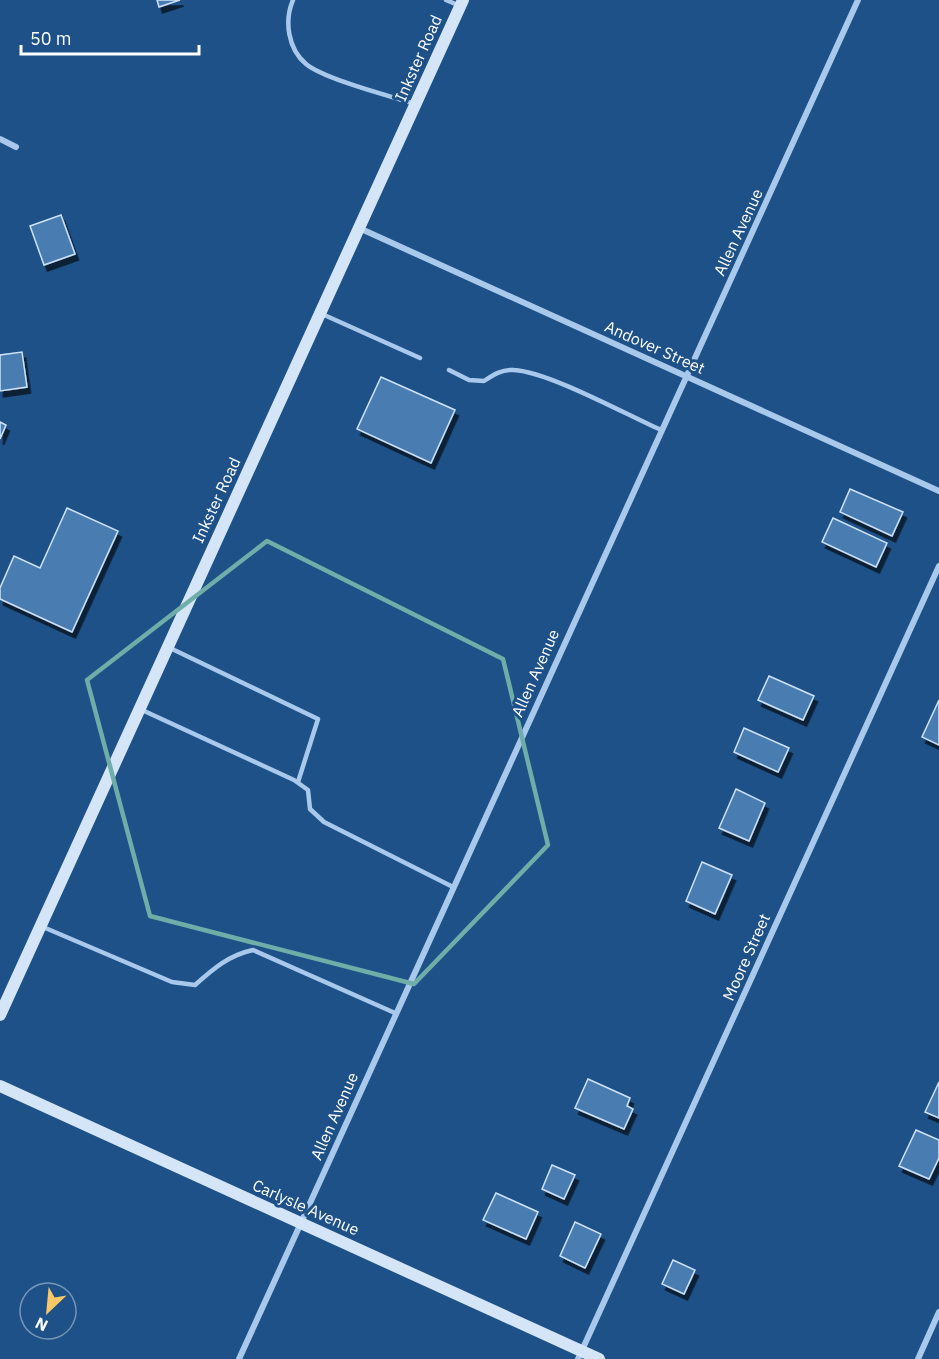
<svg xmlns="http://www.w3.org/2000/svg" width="939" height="1359" font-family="'IBM Plex Sans',sans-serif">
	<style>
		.building { fill: #4a7db2; stroke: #cde2f8; stroke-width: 1.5; filter: url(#shadow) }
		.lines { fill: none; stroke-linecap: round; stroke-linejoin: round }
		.lane { stroke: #a8c9eb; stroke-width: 4.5 }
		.street { stroke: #a8c9eb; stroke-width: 6 }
		.secondary { stroke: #d4e5f8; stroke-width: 12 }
		.marked { fill: none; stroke: #6fada8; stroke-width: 4.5; stroke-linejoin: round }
		.labels { text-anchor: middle; stroke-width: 6; stroke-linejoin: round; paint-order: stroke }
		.street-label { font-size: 16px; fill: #fff; stroke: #1e5188 }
	</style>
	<defs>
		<filter id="shadow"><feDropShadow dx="3.5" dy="6" stdDeviation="0" flood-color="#0009"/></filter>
	</defs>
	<rect width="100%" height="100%" fill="#1e5188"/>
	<path class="building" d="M 157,0 L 180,0 L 159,7 Z
		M 61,215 L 75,254 L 44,265 L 30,226 Z
		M 22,352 L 27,387 L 0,391 L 0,355 Z
		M 381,377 L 455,410 L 431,463 L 357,429 Z
		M 0,422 L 6,425 L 0,439 Z
		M 850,489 L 903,512 L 892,536 L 840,512 Z
		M 67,508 L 118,531 L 72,632 L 0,599 L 0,588 L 14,556 L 40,568 Z
		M 833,518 L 887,543 L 876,567 L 822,542 Z
		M 769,676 L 814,696 L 803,720 L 758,700 Z
		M 939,700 L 939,745 L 922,737 Z
		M 744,728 L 789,748 L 778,772 L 734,752 Z
		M 736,789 L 765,803 L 749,841 L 719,828 Z
		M 702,862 L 732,875 L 715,914 L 686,901 Z
		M 588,1079 L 630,1098 L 627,1106 L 633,1109 L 624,1129 L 575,1108 Z
		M 939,1082 L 939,1118 L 925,1112 Z
		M 916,1130 L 939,1140 L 939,1158 L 929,1179 L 899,1166 Z
		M 552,1165 L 575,1175 L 564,1199 L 542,1189 Z
		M 496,1193 L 538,1212 L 526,1239 L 483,1220 Z
		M 575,1222 L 601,1234 L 585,1268 L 560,1256 Z
		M 673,1260 L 695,1270 L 684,1294 L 662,1284 Z"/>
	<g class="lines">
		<path class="lane" d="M 293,0 C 284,21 288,49 306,64 C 324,79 390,96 415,104
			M 446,0 L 460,6
			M 322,314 L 420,358
			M 449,370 L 469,380 L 484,381 C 493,375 502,369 514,370 C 549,372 625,414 661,430
			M 170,648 L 318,719 L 298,782
			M 142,710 L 294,780 L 308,790 L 310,809 L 324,822 L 453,887
			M 43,927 L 172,982 L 195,985 C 213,969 229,955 253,950 L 395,1013"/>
		<path class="street" d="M 0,139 L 16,147
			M 359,228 L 939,491
			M 239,1359 L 858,0
			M 578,1359 L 939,566
			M 918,1359 L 939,1312"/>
		<path class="secondary" d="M 0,1015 L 463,0
			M 0,1086 L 599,1359"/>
	</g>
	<path class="marked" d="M 267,541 L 503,659 L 548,845 L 414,984 L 150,916 L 87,680 Z"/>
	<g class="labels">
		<g class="street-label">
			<text transform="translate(418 58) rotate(-66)" y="6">Inkster Road</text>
			<text transform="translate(738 232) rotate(-65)" y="6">Allen Avenue</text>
			<text transform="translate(655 347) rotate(24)" y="6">Andover Street</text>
			<text transform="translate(216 500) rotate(-65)" y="6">Inkster Road</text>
			<text transform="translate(535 673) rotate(-66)" y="6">Allen Avenue</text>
			<text transform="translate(746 957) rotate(-66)" y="6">Moore Street</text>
			<text transform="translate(334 1116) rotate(-66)" y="6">Allen Avenue</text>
			<text transform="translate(306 1207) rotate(24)" y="6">Carlysle Avenue</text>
		</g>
	</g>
	<g transform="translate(48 1311) rotate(206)"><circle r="28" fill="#1e5188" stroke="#7897b8" stroke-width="1.5"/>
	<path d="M0-4.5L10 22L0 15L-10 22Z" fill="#fac967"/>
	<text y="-9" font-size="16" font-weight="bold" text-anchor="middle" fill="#ffffff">N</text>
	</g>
	<path d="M21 45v9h178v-9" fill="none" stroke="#ffffff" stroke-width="3"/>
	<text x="30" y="45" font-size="18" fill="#ffffff" stroke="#1e5188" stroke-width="4.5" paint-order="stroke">50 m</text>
</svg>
